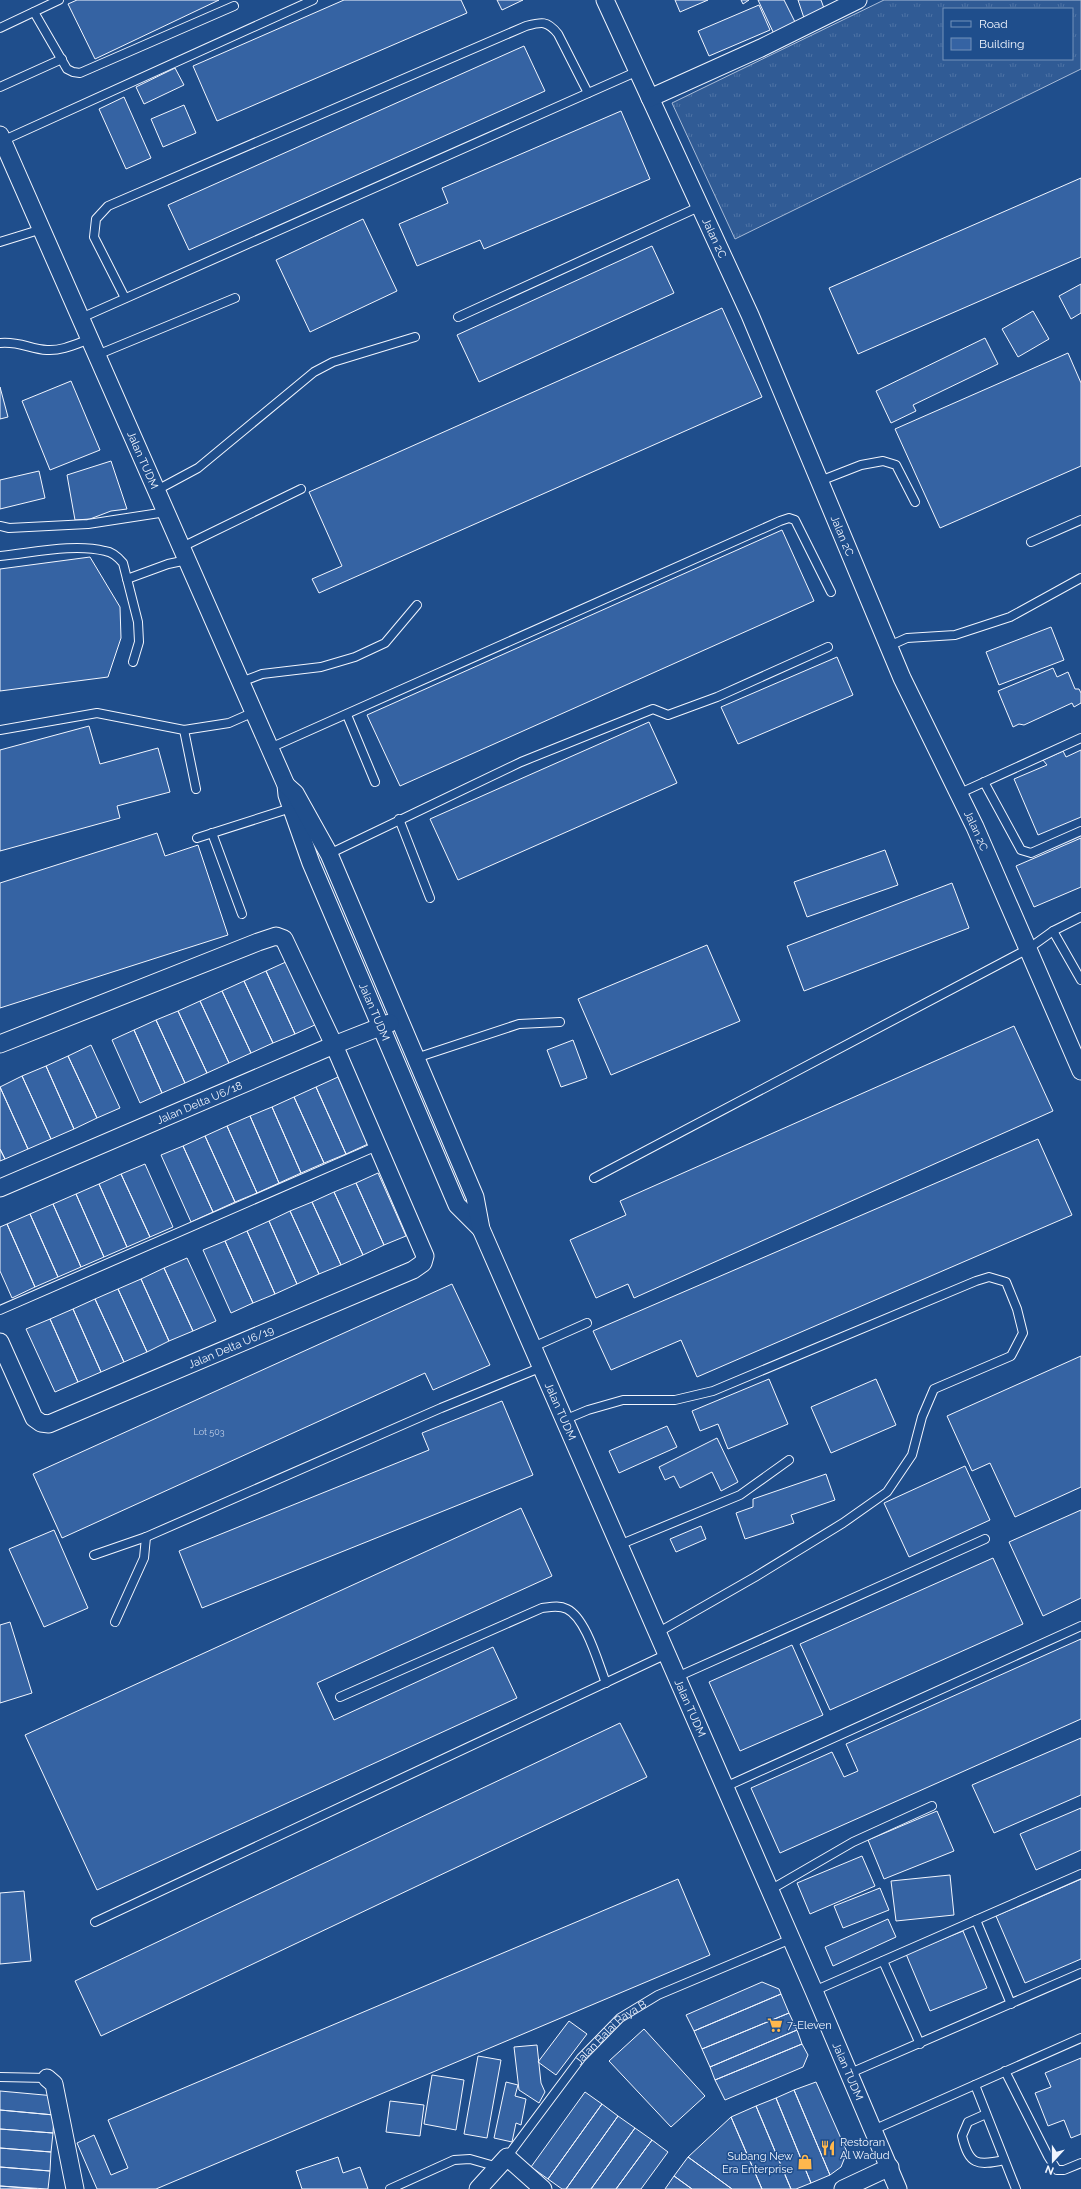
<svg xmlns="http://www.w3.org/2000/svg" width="1081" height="2189" font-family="Raleway,sans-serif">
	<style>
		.grass { fill: url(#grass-tufts); stroke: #a8bbd7; fill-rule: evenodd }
		.building { fill: #3563a3; stroke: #f2f6ff }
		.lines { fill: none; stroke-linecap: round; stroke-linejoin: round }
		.service-casing { stroke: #f2f6ff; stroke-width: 10 }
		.minor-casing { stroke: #f2f6ff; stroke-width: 19 }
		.service { stroke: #1f4e8c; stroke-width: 8 }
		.minor { stroke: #1f4e8c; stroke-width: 17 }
		.labels { text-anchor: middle; stroke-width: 3; stroke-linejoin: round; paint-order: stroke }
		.number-label { font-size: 9px; fill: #c3d1e8 }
		.street-label { font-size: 11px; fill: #f2f6ff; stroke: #1f4e8c }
		.poi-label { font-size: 11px; fill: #f2f6ff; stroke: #1f4e8c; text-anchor: start }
	</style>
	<defs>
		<pattern id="grass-tufts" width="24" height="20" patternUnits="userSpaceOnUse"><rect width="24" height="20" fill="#305b95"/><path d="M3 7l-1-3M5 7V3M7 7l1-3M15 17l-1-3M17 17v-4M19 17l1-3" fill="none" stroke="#4e73a5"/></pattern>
	</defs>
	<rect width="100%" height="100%" fill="#1f4e8c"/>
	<path class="grass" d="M 884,0 L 1081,0 L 1081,69 L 735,239 L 672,103 ZM 944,9 L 1072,9 L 1072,59 L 944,59 Z"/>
	<path class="building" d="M 77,0 L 219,0 L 95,59 L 68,4 Z
		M 344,0 L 461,0 L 467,13 L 217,121 L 193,66 Z
		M 497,0 L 523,0 L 502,10 Z
		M 675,0 L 708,0 L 680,12 Z
		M 741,0 L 749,0 L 743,4 Z
		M 758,0 L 784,0 L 797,26 L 775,36 Z
		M 798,0 L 821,0 L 825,11 L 804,18 Z
		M 759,5 L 770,30 L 709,56 L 698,31 Z
		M 524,46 L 545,91 L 189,250 L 168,205 Z
		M 175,68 L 184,85 L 144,104 L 136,87 Z
		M 124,97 L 151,158 L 126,169 L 99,109 Z
		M 184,105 L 196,133 L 163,147 L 151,119 Z
		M 621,111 L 650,179 L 484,249 L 480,240 L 417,266 L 399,224 L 448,203 L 442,188 Z
		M 1081,178 L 1081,257 L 858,354 L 829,288 Z
		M 363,219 L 397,291 L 310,332 L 276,260 Z
		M 652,246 L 674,293 L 479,382 L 457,335 Z
		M 1081,284 L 1081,313 L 1071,319 L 1059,296 Z
		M 722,308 L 762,397 L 319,593 L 312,579 L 342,566 L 309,492 Z
		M 1033,311 L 1049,339 L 1018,357 L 1002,329 Z
		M 985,338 L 998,364 L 913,405 L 916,411 L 891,423 L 876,391 Z
		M 1068,353 L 1081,383 L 1081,466 L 940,528 L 895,429 Z
		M 71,381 L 100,450 L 50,470 L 22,401 Z
		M 0,387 L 8,417 L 0,419 Z
		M 111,461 L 127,509 L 111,511 L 90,519 L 75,520 L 67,475 Z
		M 39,471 L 45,498 L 0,509 L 0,480 Z
		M 782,530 L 814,601 L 400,786 L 367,715 Z
		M 90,557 L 120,607 L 121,638 L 108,677 L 0,691 L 0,569 Z
		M 1051,627 L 1064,660 L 999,685 L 986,652 Z
		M 837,657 L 853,695 L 738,744 L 721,707 Z
		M 1053,668 L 1057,677 L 1068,672 L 1075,689 L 1079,689 L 1081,693 L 1081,703 L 1074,707 L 1072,703 L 1024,725 L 1019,724 L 1013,727 L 998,691 Z
		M 649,722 L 677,783 L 458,880 L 430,819 Z
		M 89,726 L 100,764 L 158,748 L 170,792 L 117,806 L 120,818 L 0,851 L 0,750 Z
		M 1081,750 L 1081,817 L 1038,835 L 1014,779 L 1047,765 L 1043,760 L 1063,751 L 1066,757 Z
		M 157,833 L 165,856 L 198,845 L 228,935 L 0,1008 L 0,883 Z
		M 1081,838 L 1081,887 L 1034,907 L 1016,866 Z
		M 885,850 L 898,885 L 807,917 L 794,882 Z
		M 952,883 L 969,928 L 804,991 L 787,946 Z
		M 707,945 L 740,1021 L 611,1075 L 578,999 Z
		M 288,961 L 317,1024 L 295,1034 L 266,971 Z
		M 266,971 L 295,1034 L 273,1043 L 244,981 Z
		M 244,981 L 273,1043 L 251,1053 L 222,991 Z
		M 222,991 L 251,1053 L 229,1063 L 200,1001 Z
		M 200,1001 L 229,1063 L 207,1073 L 178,1011 Z
		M 178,1011 L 207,1073 L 185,1083 L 156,1020 Z
		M 156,1020 L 185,1083 L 162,1093 L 134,1030 Z
		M 1014,1026 L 1053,1111 L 634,1298 L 628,1284 L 596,1298 L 570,1240 L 626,1215 L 620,1201 Z
		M 134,1030 L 162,1093 L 140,1103 L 112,1040 Z
		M 573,1040 L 587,1078 L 561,1087 L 547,1050 Z
		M 91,1045 L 120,1108 L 97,1118 L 68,1056 Z
		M 68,1056 L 97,1118 L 74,1129 L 46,1066 Z
		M 46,1066 L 74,1129 L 51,1139 L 22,1076 Z
		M 22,1076 L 51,1139 L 28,1149 L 0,1087 Z
		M 338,1077 L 368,1144 L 346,1154 L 316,1087 Z
		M 0,1087 L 28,1149 L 5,1159 L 0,1149 Z
		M 316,1087 L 346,1154 L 324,1163 L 294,1097 Z
		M 294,1097 L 324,1163 L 301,1173 L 272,1107 Z
		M 272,1107 L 301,1173 L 279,1183 L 250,1116 Z
		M 250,1116 L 279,1183 L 257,1193 L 227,1126 Z
		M 227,1126 L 257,1193 L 235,1202 L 205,1136 Z
		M 205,1136 L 235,1202 L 213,1212 L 183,1146 Z
		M 1038,1139 L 1072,1215 L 697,1377 L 681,1340 L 611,1370 L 593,1331 Z
		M 183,1146 L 213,1212 L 191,1222 L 161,1155 Z
		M 0,1149 L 5,1159 L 0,1161 Z
		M 145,1164 L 173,1227 L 150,1237 L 121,1174 Z
		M 378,1173 L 406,1236 L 384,1245 L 356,1183 Z
		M 121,1174 L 150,1237 L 127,1247 L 99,1184 Z
		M 356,1183 L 384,1245 L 363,1255 L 334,1192 Z
		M 99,1184 L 127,1247 L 104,1257 L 76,1194 Z
		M 334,1192 L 363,1255 L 341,1265 L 312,1202 Z
		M 76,1194 L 104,1257 L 81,1267 L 53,1204 Z
		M 312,1202 L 341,1265 L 319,1274 L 290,1211 Z
		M 53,1204 L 81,1267 L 58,1277 L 30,1214 Z
		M 290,1211 L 319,1274 L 297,1284 L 269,1221 Z
		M 30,1214 L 58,1277 L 35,1287 L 7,1224 Z
		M 269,1221 L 297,1284 L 275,1294 L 247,1231 Z
		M 7,1224 L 35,1287 L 12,1298 L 0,1271 L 0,1227 Z
		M 247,1231 L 275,1294 L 253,1303 L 225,1241 Z
		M 225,1241 L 253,1303 L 231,1313 L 203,1250 Z
		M 187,1258 L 216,1321 L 193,1331 L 164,1268 Z
		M 164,1268 L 193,1331 L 169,1341 L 141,1279 Z
		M 141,1279 L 169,1341 L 147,1352 L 118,1289 Z
		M 452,1284 L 490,1365 L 433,1390 L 425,1373 L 62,1538 L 33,1474 Z
		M 118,1289 L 147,1352 L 124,1362 L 95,1299 Z
		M 95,1299 L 124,1362 L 101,1372 L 73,1309 Z
		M 73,1309 L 101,1372 L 78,1382 L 50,1319 Z
		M 50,1319 L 78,1382 L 55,1392 L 26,1329 Z
		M 1081,1356 L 1081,1487 L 1015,1517 L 990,1463 L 972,1471 L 947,1416 Z
		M 769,1379 L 788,1424 L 728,1449 L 718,1424 L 700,1431 L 692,1411 Z
		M 876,1379 L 896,1425 L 831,1453 L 811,1407 Z
		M 502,1401 L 533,1475 L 202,1608 L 179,1551 L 429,1450 L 422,1433 Z
		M 667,1426 L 677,1447 L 619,1473 L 609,1451 Z
		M 717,1438 L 738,1482 L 721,1491 L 712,1472 L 680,1488 L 674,1476 L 665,1480 L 659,1467 Z
		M 965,1466 L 990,1520 L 909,1557 L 884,1503 Z
		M 826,1474 L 835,1500 L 791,1515 L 794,1523 L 745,1539 L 736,1513 L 753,1507 L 753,1499 Z
		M 521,1508 L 552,1576 L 317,1683 L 334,1720 L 493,1647 L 517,1698 L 97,1890 L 25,1735 Z
		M 1081,1510 L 1081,1598 L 1043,1616 L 1009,1542 Z
		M 701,1526 L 706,1539 L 676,1552 L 670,1539 Z
		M 54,1530 L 88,1608 L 44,1627 L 9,1549 Z
		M 993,1558 L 1023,1624 L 830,1710 L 800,1644 Z
		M 10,1622 L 32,1693 L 0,1703 L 0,1625 Z
		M 1081,1639 L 1081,1719 L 780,1853 L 751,1788 L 832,1752 L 844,1777 L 858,1771 L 846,1744 Z
		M 792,1645 L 823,1715 L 740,1751 L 709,1682 Z
		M 620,1723 L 647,1777 L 101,2036 L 75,1981 Z
		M 1081,1738 L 1081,1795 L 994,1833 L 972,1785 Z
		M 1081,1808 L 1081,1850 L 1036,1870 L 1020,1834 Z
		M 937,1811 L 954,1851 L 884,1879 L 868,1840 Z
		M 862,1856 L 875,1886 L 810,1914 L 797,1883 Z
		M 950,1875 L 954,1915 L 896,1921 L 891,1881 Z
		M 678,1879 L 710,1955 L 156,2189 L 97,2189 L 77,2143 L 94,2135 L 111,2175 L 128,2168 L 108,2120 Z
		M 1081,1879 L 1081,1959 L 1025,1983 L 996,1916 Z
		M 880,1888 L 889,1910 L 843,1928 L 834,1906 Z
		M 24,1891 L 31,1961 L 0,1964 L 0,1893 Z
		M 888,1919 L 896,1937 L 833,1966 L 825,1947 Z
		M 963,1931 L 987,1988 L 930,2011 L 906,1954 Z
		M 762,1982 L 779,1989 L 781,1994 L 694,2031 L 686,2015 Z
		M 781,1994 L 789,2013 L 702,2049 L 694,2031 Z
		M 789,2013 L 797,2030 L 710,2067 L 702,2049 Z
		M 569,2021 L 587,2034 L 556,2075 L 538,2062 Z
		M 644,2029 L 705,2096 L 671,2127 L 609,2061 Z
		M 797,2030 L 802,2044 L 715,2080 L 710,2067 Z
		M 802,2044 L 808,2055 L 803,2067 L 725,2100 L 715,2080 Z
		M 537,2045 L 541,2083 L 545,2092 L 539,2103 L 519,2090 L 514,2047 Z
		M 478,2056 L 501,2060 L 487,2138 L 464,2134 Z
		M 1081,2058 L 1081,2134 L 1071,2138 L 1064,2120 L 1048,2126 L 1035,2093 L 1051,2087 L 1045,2073 Z
		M 432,2075 L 464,2080 L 456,2130 L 424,2124 Z
		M 506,2082 L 518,2085 L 515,2096 L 526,2099 L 521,2125 L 516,2123 L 512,2142 L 494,2138 Z
		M 816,2082 L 847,2152 L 841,2167 L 830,2175 L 794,2090 Z
		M 794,2090 L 830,2175 L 811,2183 L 776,2098 Z
		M 0,2091 L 55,2096 L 54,2115 L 0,2110 Z
		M 585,2092 L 602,2104 L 548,2179 L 531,2167 Z
		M 776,2098 L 811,2183 L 796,2189 L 791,2189 L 756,2106 Z
		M 390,2101 L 424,2105 L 420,2136 L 386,2132 Z
		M 602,2104 L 618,2116 L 566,2189 L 562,2189 L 548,2179 Z
		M 756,2106 L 791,2189 L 762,2189 L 731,2117 Z
		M 0,2110 L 54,2115 L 53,2133 L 0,2129 Z
		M 618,2116 L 635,2128 L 591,2189 L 566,2189 Z
		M 731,2117 L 762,2189 L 732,2189 L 688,2157 Z
		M 635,2128 L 652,2140 L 616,2189 L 591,2189 Z
		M 0,2129 L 53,2133 L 51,2152 L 0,2148 Z
		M 652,2140 L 668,2152 L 641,2189 L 616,2189 Z
		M 0,2148 L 51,2152 L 50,2171 L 0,2167 Z
		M 338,2157 L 343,2173 L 360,2167 L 368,2189 L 302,2189 L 296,2171 Z
		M 688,2157 L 732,2189 L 692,2189 L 674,2176 Z
		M 0,2167 L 50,2171 L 48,2189 L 0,2186 Z
		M 674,2176 L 692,2189 L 665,2189 Z
		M 0,2186 L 37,2189 L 0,2189 Z"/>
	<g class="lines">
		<g class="service-casing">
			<g id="service">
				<path d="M 34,12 L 67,69 L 73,72 L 80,73 L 234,6"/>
				<path d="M 0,28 L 59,0"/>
				<path d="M 0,87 L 62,59"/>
				<path d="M 2,141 L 313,0"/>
				<path d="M 0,242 L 42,229"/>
				<path d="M 125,298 L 94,237 L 96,219 L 108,206 L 526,26 C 541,22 547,20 558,34 L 588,93"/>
				<path d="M 458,317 L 701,206"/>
				<path d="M 81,318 L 638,71"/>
				<path d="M 0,343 C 19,341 30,349 47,350 C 62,351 76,344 90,339"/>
				<path d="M 97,355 L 235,298"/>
				<path d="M 820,481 L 861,465 L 883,461 L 896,465 L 915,502"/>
				<path d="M 157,490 L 198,468 L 314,372 L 333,362 L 415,337"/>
				<path d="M 0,526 L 9,528 L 88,524 L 166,512"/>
				<path d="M 1031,542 L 1081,520"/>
				<path d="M 182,547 L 301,489"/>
				<path d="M 0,556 C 32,553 74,543 105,551 C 113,552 118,557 123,563 L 138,622 L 139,642 L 133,662"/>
				<path d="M 127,579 L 168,564 L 187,560"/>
				<path d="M 889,646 L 907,638 L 955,635 L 1010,617 L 1081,578"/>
				<path d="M 241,682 L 262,674 L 321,667 L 355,657 L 385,643 L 417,605"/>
				<path d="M 347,715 L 375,782"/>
				<path d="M 0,730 L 97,713 L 184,730 L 229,723 L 254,712"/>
				<path d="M 184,730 L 196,789"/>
				<path d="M 270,748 L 780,521 L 789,518 L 795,520 L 831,592"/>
				<path d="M 984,782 L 1021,850 L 1031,853 L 1081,831"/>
				<path d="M 958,794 L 1081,738"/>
				<path d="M 399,819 L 430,898"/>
				<path d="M 212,833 L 242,914"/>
				<path d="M 197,838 L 291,808"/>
				<path d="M 329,854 L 521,762 L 653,709 L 668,715 L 717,697 L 828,647"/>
				<path d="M 1053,931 L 1081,980"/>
				<path d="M 416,1058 L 519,1024 L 560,1022"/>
				<path d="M 594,1178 L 1028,949 L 1053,931 L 1081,917"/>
				<path d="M 0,1310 L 377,1146"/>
				<path d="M 533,1347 L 587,1323"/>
				<path d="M 564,1420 L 588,1410 L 623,1400 L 675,1400 L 713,1391 L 976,1281 L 989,1277 L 1006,1282 L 1017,1309 L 1023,1333 L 1011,1356 L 934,1389 L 922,1417 L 912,1455 L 887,1492 L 843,1523 L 755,1577 L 657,1633"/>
				<path d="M 619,1545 L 740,1495 L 789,1460"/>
				<path d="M 94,1555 L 146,1537 L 441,1408 L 542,1367"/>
				<path d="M 115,1622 L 144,1558 L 146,1537"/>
				<path d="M 677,1677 L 985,1539"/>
				<path d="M 340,1697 L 542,1608 C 551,1607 559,1605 567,1609 C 586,1618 598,1663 606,1683"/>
				<path d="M 725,1787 L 1081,1626"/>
				<path d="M 770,1890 L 853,1842 L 932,1806"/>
				<path d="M 976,1920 L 1011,2004"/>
				<path d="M 95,1922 L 667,1654"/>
				<path d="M 883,1961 L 920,2044"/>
				<path d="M 814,1991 L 1081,1874"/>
				<path d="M 1005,2071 L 1048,2156 L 1057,2170 L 1064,2170 L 1081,2163"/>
				<path d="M 848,2074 L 1081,1973"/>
				<path d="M 0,2077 L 47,2078"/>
				<path d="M 975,2085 L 1016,2189"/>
				<path d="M 986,2114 L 968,2122 L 962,2136 C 969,2165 977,2166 1004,2160"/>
				<path d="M 873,2130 L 1081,2038"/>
				<path id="s1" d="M 507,2157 L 581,2058 L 620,2018 L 658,1995 L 791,1939"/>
				<path d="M 390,2189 L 454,2160 L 470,2159 L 498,2167"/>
			</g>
		</g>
		<g class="minor-casing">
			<g id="minor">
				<path id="s2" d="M 605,0 L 750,315 L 902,678 L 975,827 L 1081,1071"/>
				<path d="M 650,98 L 761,48 L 858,0"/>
				<path id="s3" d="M 0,135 L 286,785 L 287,795 L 311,863 L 457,1205 L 481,1229"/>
				<path id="s4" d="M 286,785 L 295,793 L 329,854 L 475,1197 L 481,1229 L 814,1991 L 898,2189"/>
				<path d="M 0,1044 L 258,942 L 276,936 L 284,939 L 334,1045 L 425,1256 L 423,1263 L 413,1270 L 49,1424 L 41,1423 L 34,1418 L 0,1342"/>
				<path id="s5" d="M 0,1188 L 334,1045 L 390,1023"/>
				<path d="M 47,2078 L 54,2084 L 75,2189"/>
				<path d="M 478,2189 L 507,2157 L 543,2189"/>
				<path d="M 843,2189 L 890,2167"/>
			</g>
		</g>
		<use href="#service" class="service"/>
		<use href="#minor" class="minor"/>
	</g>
	<defs>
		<g id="supermarket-bare" transform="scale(1.2)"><path d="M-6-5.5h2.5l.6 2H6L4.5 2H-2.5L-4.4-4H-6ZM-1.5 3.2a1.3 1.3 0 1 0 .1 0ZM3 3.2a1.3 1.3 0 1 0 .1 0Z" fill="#ffb74d" stroke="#1f4e8c" stroke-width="2.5" paint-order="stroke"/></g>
		<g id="restaurant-bare" transform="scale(1.2)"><path d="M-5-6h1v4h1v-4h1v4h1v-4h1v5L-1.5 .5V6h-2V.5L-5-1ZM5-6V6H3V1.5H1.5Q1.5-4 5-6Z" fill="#ffb74d" stroke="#1f4e8c" stroke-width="2.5" paint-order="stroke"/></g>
		<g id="shop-bare" transform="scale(1.2)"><path d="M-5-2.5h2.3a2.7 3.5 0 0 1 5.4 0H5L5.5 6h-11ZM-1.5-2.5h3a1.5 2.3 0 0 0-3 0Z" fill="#ffb74d" stroke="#1f4e8c" stroke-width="2.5" paint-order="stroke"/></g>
	</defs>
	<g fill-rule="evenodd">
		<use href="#supermarket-bare" x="775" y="2025"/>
		<use href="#restaurant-bare" x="828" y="2148"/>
		<use href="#shop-bare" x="805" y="2162"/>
	</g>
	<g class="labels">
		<g class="number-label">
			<text x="209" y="1435">Lot 503</text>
		</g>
		<g class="street-label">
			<text dy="4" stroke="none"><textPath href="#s2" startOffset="262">Jalan 2C</textPath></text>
			<text dy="4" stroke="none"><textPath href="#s3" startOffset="355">Jalan TUDM</textPath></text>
			<text dy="4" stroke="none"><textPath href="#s2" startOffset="586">Jalan 2C</textPath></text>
			<text dy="4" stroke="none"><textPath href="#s2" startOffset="910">Jalan 2C</textPath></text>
			<text dy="4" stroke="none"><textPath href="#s3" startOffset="954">Jalan TUDM</textPath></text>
			<text dy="4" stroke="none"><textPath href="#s5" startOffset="217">Jalan Delta U6/18</textPath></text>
			<text transform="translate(231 1347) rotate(-23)" y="4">Jalan Delta U6/19</text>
			<text dy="4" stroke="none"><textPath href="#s4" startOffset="686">Jalan TUDM</textPath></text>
			<text dy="4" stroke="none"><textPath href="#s4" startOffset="1010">Jalan TUDM</textPath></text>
			<text dy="4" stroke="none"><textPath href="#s1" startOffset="163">Jalan Balai Raya B</textPath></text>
			<text dy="4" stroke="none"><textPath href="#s4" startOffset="1406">Jalan TUDM</textPath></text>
		</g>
		<g class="poi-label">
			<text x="787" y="2029">7-Eleven</text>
			<text x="840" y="2146">Restoran<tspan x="840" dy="13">Al Wadud</tspan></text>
			<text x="793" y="2160" text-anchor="end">Subang New<tspan x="793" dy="13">Era Enterprise</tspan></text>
		</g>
	</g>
	<rect x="943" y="8" width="130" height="52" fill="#1f4e8c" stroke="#7391ba"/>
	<rect x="951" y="21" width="20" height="6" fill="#1f4e8c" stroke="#7391ba"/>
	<text x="979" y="28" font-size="12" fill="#f2f6ff">Road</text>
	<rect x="951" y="38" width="20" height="12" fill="#3563a3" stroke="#7391ba"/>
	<text x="979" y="48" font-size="12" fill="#f2f6ff">Building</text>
	<g transform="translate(1053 2161) rotate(201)" stroke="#1f4e8c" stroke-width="3" paint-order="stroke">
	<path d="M0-3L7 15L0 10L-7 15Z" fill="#f2f6ff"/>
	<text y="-6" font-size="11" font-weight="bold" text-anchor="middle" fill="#f2f6ff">N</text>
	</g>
</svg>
